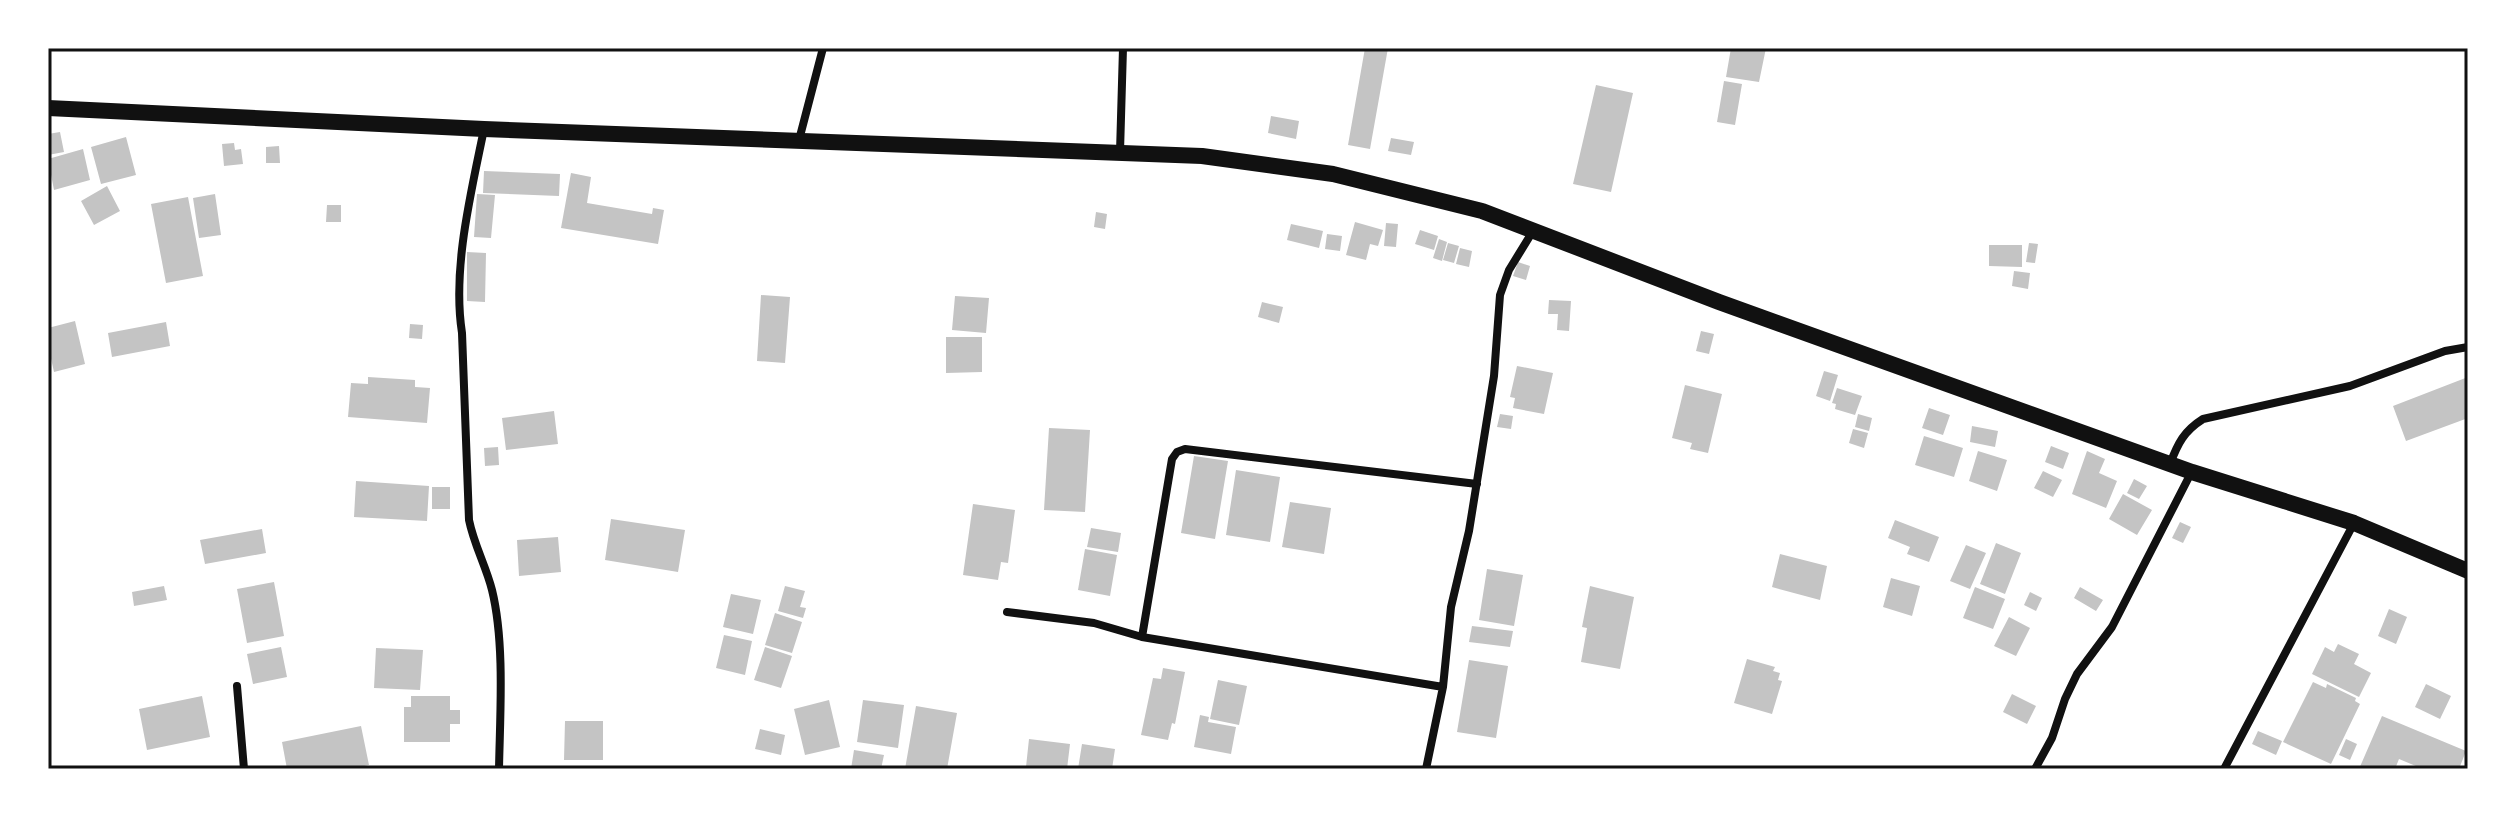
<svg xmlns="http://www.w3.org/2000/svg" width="2516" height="817" font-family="'Asap Condensed',sans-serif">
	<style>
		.building { fill: #c4c4c4 }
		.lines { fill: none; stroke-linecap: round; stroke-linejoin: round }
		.minor { stroke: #111; stroke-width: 8 }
		.secondary { stroke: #111; stroke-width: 16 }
		.neatline { fill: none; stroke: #111; stroke-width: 3 }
	</style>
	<rect width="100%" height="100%" fill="#fff"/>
	<path class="building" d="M 1365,48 L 1388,48 L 1370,149 L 1348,145 Z
		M 1731,48 L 1766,48 L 1759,82 L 1726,77 Z
		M 1724,81 L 1742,84 L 1735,125 L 1717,122 Z
		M 1596,85 L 1633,93 L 1611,192 L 1573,184 Z
		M 1271,116 L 1299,121 L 1296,139 L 1268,133 Z
		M 60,132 L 64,152 L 48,155 L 48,134 Z
		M 126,137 L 136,175 L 101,184 L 91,147 Z
		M 1391,138 L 1414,142 L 1411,155 L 1388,151 Z
		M 234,143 L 235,150 L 241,149 L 243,164 L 224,166 L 222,144 Z
		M 279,146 L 280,163 L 266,163 L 266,147 Z
		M 83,149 L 90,180 L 54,190 L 48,159 Z
		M 484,171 L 560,174 L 559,196 L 483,193 Z
		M 571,173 L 591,177 L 587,203 L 652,214 L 653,208 L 664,210 L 658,244 L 561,228 Z
		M 107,186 L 120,211 L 94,225 L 81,201 Z
		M 215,194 L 221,235 L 199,238 L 193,198 Z
		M 477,194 L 495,195 L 491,238 L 474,237 Z
		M 188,197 L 203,276 L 166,283 L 151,204 Z
		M 327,205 L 341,205 L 341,222 L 326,222 Z
		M 1096,212 L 1107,214 L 1105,229 L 1094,227 Z
		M 1355,222 L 1383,230 L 1378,246 L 1370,244 L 1366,260 L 1346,255 Z
		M 1386,223 L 1398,224 L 1396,247 L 1384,246 Z
		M 1291,224 L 1323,231 L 1319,248 L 1287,240 Z
		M 1420,230 L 1438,236 L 1434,250 L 1415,244 Z
		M 1327,234 L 1342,236 L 1340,251 L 1325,249 Z
		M 1439,239 L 1447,242 L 1442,261 L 1433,258 Z
		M 1448,243 L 1459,246 L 1454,263 L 1443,260 Z
		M 2029,243 L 2038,244 L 2035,263 L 2026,262 Z
		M 1989,245 L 2022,245 L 2022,267 L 1989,266 Z
		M 1460,248 L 1472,251 L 1469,267 L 1456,264 Z
		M 467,252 L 486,253 L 485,302 L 467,301 Z
		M 1518,262 L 1530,266 L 1526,280 L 1513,276 Z
		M 2014,271 L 2030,273 L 2028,289 L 2012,286 Z
		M 761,295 L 790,297 L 785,363 L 757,361 Z
		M 955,296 L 989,298 L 986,333 L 952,330 Z
		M 1549,300 L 1571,301 L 1569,331 L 1557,330 L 1558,314 L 1548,314 Z
		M 1262,302 L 1283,307 L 1279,323 L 1258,317 Z
		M 75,321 L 85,364 L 54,372 L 48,345 L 48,328 Z
		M 166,322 L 170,346 L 112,357 L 108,333 Z
		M 410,324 L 423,325 L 422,339 L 409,338 Z
		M 1701,331 L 1714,334 L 1709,354 L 1696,351 Z
		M 946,337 L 982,337 L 982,372 L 946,373 Z
		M 1517,366 L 1553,373 L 1544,414 L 1513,408 L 1515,398 L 1510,397 Z
		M 1824,371 L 1838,375 L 1830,401 L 1816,396 Z
		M 368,377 L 415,380 L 415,387 L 430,388 L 427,423 L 348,417 L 351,383 L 368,384 Z
		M 2468,377 L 2468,418 L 2406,441 L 2393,406 Z
		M 1685,385 L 1722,394 L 1708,453 L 1690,449 L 1692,443 L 1672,438 Z
		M 1837,388 L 1862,396 L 1855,415 L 1835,409 L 1836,404 L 1832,403 Z
		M 1929,408 L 1950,415 L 1943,435 L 1922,428 Z
		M 554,411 L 558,444 L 506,450 L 502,418 Z
		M 1500,414 L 1513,416 L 1511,429 L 1497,427 Z
		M 1858,414 L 1872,418 L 1869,431 L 1855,427 Z
		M 1972,426 L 1998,431 L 1995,447 L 1970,442 Z
		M 1049,428 L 1090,430 L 1085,512 L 1044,510 Z
		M 1853,429 L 1868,433 L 1864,448 L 1849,443 Z
		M 1924,436 L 1963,448 L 1954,477 L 1915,465 Z
		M 2051,446 L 2069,453 L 2063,469 L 2045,462 Z
		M 498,447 L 499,465 L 485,466 L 484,448 Z
		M 1978,451 L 2007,460 L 1997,491 L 1969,481 Z
		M 2087,451 L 2105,459 L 2099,473 L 2117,481 L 2106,508 L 2072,494 Z
		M 1194,456 L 1228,461 L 1215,539 L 1181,533 Z
		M 1236,470 L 1280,477 L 1270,542 L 1226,535 Z
		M 2043,471 L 2062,480 L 2053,497 L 2034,488 Z
		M 2134,479 L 2147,486 L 2139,499 L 2127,493 Z
		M 356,481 L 429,486 L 427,521 L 354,517 Z
		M 432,487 L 450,487 L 450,509 L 432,509 Z
		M 2123,494 L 2152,510 L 2137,535 L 2109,519 Z
		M 1290,502 L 1331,508 L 1324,554 L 1282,547 Z
		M 973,504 L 1015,510 L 1008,563 L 1001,562 L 998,580 L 963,575 Z
		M 611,519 L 685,530 L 678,572 L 605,560 Z
		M 1895,520 L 1939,537 L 1929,562 L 1907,554 L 1910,547 L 1888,538 Z
		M 2180,522 L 2191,527 L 2183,543 L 2172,538 Z
		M 1091,528 L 1121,533 L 1118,552 L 1087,547 Z
		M 262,529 L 266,553 L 205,564 L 200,540 Z
		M 558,537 L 561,572 L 519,576 L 517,540 Z
		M 1996,543 L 2021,553 L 2005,594 L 1980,584 Z
		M 1966,545 L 1986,553 L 1970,589 L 1950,581 Z
		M 1085,549 L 1117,555 L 1110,596 L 1078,590 Z
		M 1780,554 L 1827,566 L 1820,600 L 1772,587 Z
		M 1487,569 L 1523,575 L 1514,626 L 1479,620 Z
		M 1891,578 L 1920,586 L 1912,616 L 1883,607 Z
		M 274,582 L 284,636 L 247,643 L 237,589 Z
		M 164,586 L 167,600 L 134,606 L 132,592 Z
		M 785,586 L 805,591 L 800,607 L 806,608 L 803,618 L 778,611 Z
		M 1590,586 L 1634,597 L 1620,669 L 1581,662 L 1587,628 L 1582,627 Z
		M 1975,587 L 2005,599 L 1993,629 L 1963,618 Z
		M 2080,587 L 2103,600 L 2096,611 L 2074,598 Z
		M 2030,592 L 2042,598 L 2036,611 L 2024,605 Z
		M 731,594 L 761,600 L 753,634 L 723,627 Z
		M 2389,609 L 2407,617 L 2396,644 L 2378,636 Z
		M 775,613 L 802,622 L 792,653 L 765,645 Z
		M 2009,617 L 2030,628 L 2016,656 L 1994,646 Z
		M 1472,626 L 1513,631 L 1510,647 L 1469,642 Z
		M 724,635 L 752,641 L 745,675 L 716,668 Z
		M 2338,644 L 2359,654 L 2354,664 L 2371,673 L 2359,697 L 2312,674 L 2325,647 L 2334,652 Z
		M 281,647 L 287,677 L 253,684 L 247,654 Z
		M 765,647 L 792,656 L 781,688 L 754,680 Z
		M 376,648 L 423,650 L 420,690 L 374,688 Z
		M 1747,659 L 1775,667 L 1773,671 L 1780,673 L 1778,680 L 1782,681 L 1772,714 L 1734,703 Z
		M 1469,660 L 1508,666 L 1496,738 L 1457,732 Z
		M 1163,668 L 1185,672 L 1175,724 L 1172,723 L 1168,740 L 1141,735 L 1153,678 L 1161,679 Z
		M 1218,680 L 1247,686 L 1239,725 L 1210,719 Z
		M 2313,682 L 2326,688 L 2327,684 L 2356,698 L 2355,701 L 2360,704 L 2331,764 L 2283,742 Z
		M 2426,684 L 2451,696 L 2440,719 L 2415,707 Z
		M 2012,694 L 2036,706 L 2027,724 L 2003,712 Z
		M 202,696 L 210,737 L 147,750 L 139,709 Z
		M 411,696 L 450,696 L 450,710 L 460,710 L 460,724 L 450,724 L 450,742 L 404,742 L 404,707 L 411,707 Z
		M 829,700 L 840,747 L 805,755 L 794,709 Z
		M 863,700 L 904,705 L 898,748 L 857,742 Z
		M 916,706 L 957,713 L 947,769 L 905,769 Z
		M 1200,715 L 1209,717 L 1208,722 L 1236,727 L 1231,754 L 1194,747 Z
		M 2382,716 L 2466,751 L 2459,769 L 2423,769 L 2399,759 L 2395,769 L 2359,769 Z
		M 565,721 L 603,721 L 603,760 L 564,760 Z
		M 361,726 L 369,765 L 351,769 L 287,769 L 282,742 Z
		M 760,729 L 785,735 L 781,755 L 755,749 Z
		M 2258,731 L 2282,741 L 2276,755 L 2252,744 Z
		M 1029,739 L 1070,744 L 1067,769 L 1026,767 Z
		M 2346,739 L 2357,744 L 2350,760 L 2339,755 Z
		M 1082,744 L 1115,749 L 1112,769 L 1078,769 Z
		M 854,750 L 884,755 L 881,769 L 851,769 Z"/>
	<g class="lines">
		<path class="minor" d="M 484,129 C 471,193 452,269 462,333 L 469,520 C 474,545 486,566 492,590 C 505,643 500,714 499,769
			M 799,140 L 823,48
			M 1120,152 L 1123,48
			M 2170,464 C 2178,443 2184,431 2203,419 L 2350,386 L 2445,351 L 2468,347
			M 1007,612 L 1094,623 L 1142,637 L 1443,687
			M 1142,637 L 1172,459 L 1177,452 L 1185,449 L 1477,484
			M 237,686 L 244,769
			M 1426,769 L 1443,687 L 1451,607 L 1469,531 L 1494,376 L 1500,295 L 1509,270 L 1533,231
			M 2035,769 L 2052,738 L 2065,699 L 2077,674 L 2112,627 L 2191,473
			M 2224,769 L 2354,523"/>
		<path class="secondary" d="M 48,108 L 484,129 L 1202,156 L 1333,174 L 1482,211 L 1719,302 L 2192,472 L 2354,523 L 2468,571"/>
	</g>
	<rect width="2516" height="817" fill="none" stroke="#ffffff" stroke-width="100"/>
	<rect x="50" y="50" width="2416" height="717" class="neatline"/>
</svg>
